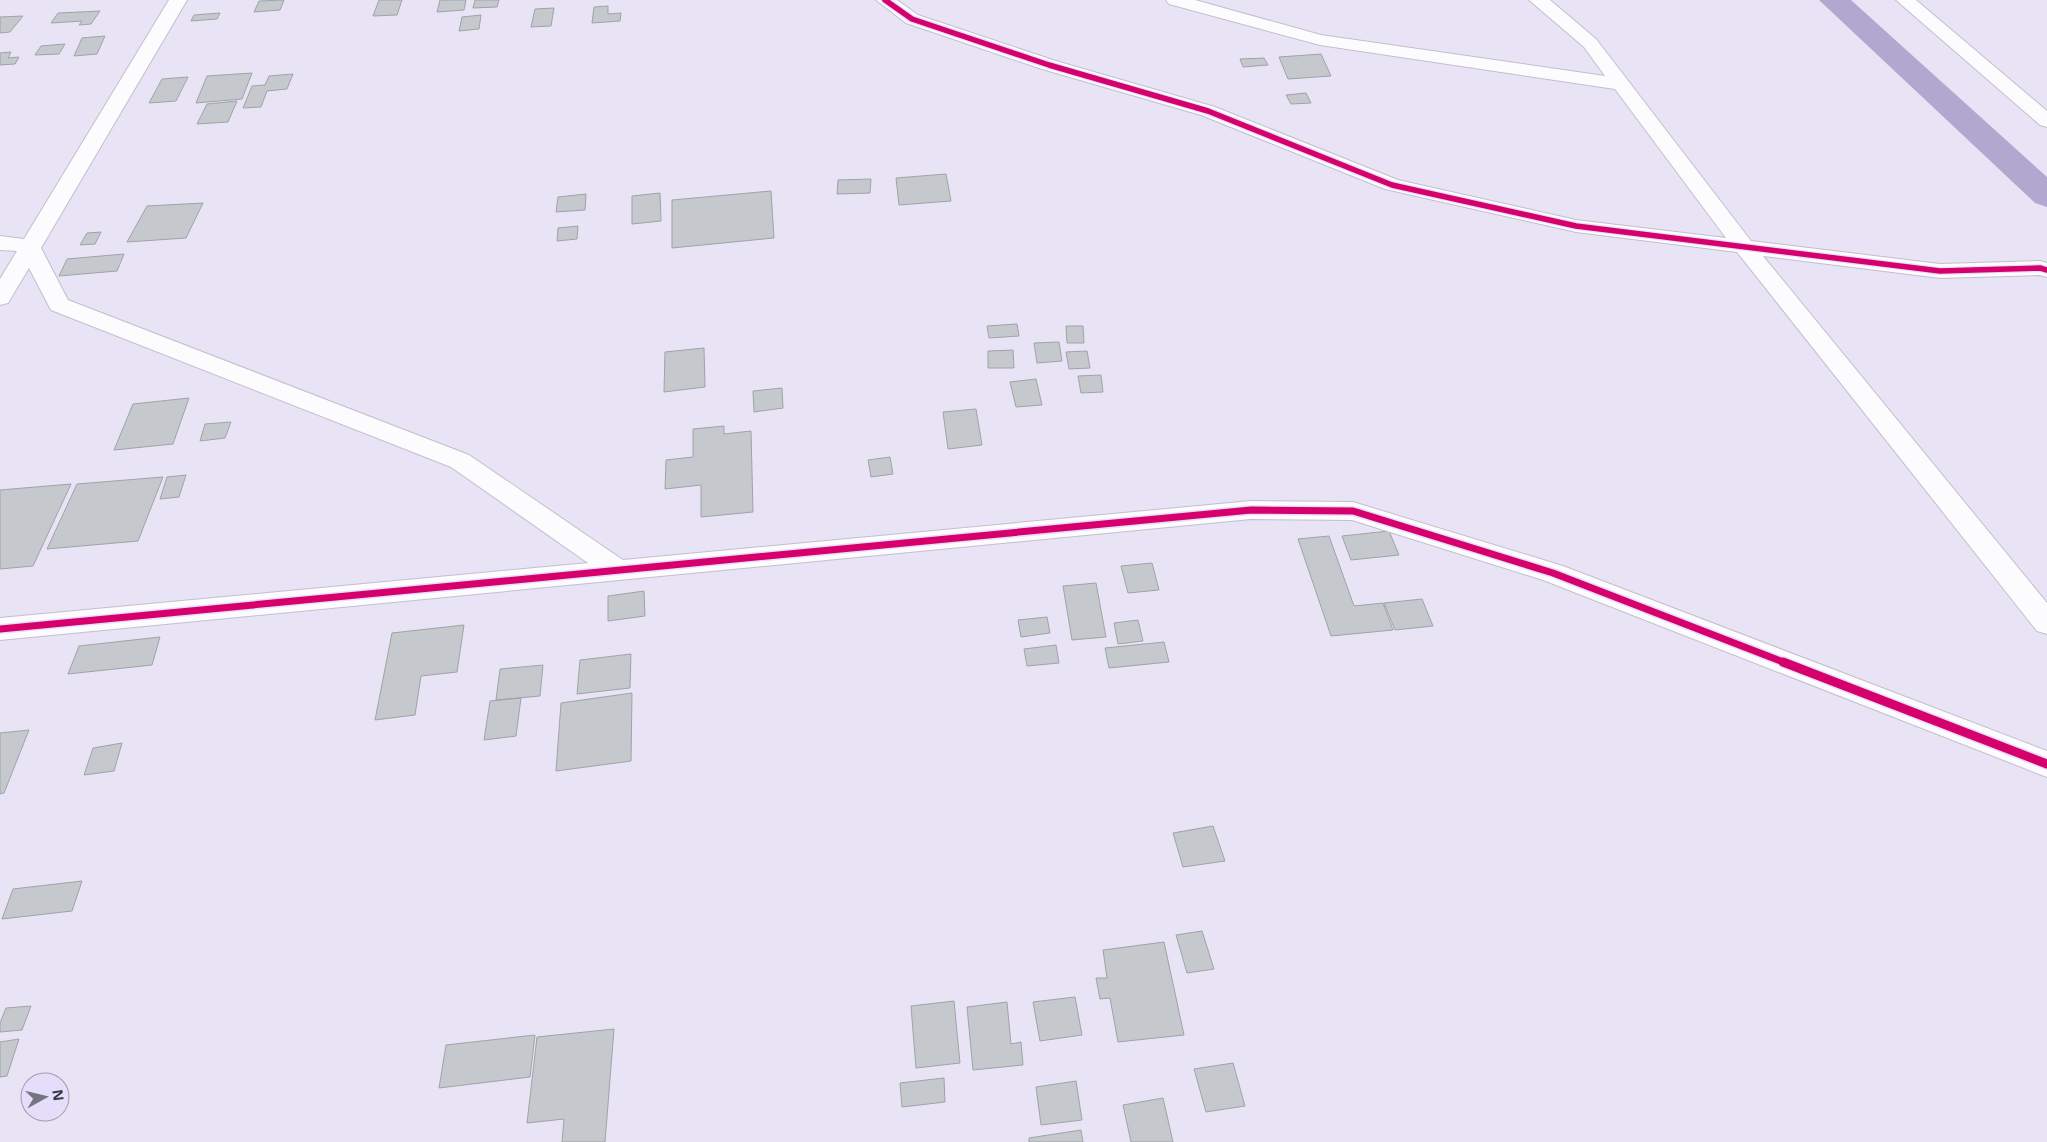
<svg xmlns="http://www.w3.org/2000/svg" width="2047" height="1142" font-family="'Open Sans',sans-serif">
	<style>
		.lines { fill: none; stroke-linecap: round; stroke-linejoin: round }
		.canal { fill: #b2a8cf; fill-rule: evenodd }
		.building { fill: #c5c8cd; stroke: #9fa3a7 }
		.minor-casing { stroke: #c2bfcc; stroke-width: 2 }
		.minor { fill: #fcfbfe; fill-rule: evenodd }
		.cycleway-far2-casing { stroke: #e4defb; stroke-width: 8 }
		.cycleway-far1-casing { stroke: #e4defb; stroke-width: 10 }
		.cycleway-casing { stroke: #e4defb; stroke-width: 12 }
		.cycleway-far2 { stroke: #d6006c; stroke-width: 5.5 }
		.cycleway-far1 { stroke: #d6006c; stroke-width: 7 }
		.cycleway { stroke: #d6006c; stroke-width: 9 }
	</style>
	<rect width="100%" height="100%" fill="#e8e4f5"/>
	<g class="lines">
		<path class="canal" d="M 1819,0 L 1851,0 L 2047,177 L 2047,207 L 2035,203 Z"/>
	</g>
	<path class="building" d="M 284,0 L 280,10 L 254,12 L 259,1 Z
		M 379,0 L 402,0 L 397,15 L 373,16 Z
		M 440,0 L 466,0 L 464,10 L 437,12 Z
		M 475,0 L 499,0 L 497,7 L 473,8 Z
		M 608,6 L 608,14 L 621,13 L 620,21 L 592,23 L 594,7 Z
		M 554,8 L 551,26 L 531,27 L 535,9 Z
		M 100,11 L 91,24 L 79,25 L 82,21 L 51,23 L 58,13 Z
		M 220,13 L 217,19 L 191,21 L 194,15 Z
		M 481,15 L 479,29 L 459,31 L 462,17 Z
		M 23,16 L 10,32 L 0,33 L 0,17 Z
		M 105,36 L 97,54 L 74,56 L 82,38 Z
		M 65,44 L 59,54 L 35,55 L 41,46 Z
		M 11,52 L 8,58 L 19,57 L 15,64 L 0,65 L 0,53 Z
		M 1321,54 L 1331,76 L 1288,79 L 1279,57 Z
		M 1264,58 L 1268,65 L 1243,67 L 1240,59 Z
		M 252,73 L 242,99 L 196,103 L 207,76 Z
		M 293,74 L 287,89 L 267,91 L 261,107 L 243,108 L 252,86 L 265,85 L 269,76 Z
		M 188,77 L 176,101 L 149,103 L 162,79 Z
		M 1306,93 L 1311,103 L 1291,104 L 1286,95 Z
		M 237,101 L 228,122 L 197,124 L 207,104 Z
		M 946,174 L 951,201 L 899,205 L 896,178 Z
		M 871,179 L 870,193 L 837,194 L 838,180 Z
		M 771,191 L 774,238 L 672,248 L 672,200 Z
		M 660,193 L 661,221 L 632,224 L 632,196 Z
		M 586,194 L 585,210 L 556,212 L 558,197 Z
		M 203,203 L 186,238 L 127,242 L 147,206 Z
		M 578,226 L 577,239 L 557,241 L 558,228 Z
		M 101,232 L 95,244 L 80,245 L 87,233 Z
		M 124,254 L 117,271 L 59,276 L 67,259 Z
		M 1017,324 L 1019,336 L 989,338 L 987,326 Z
		M 1066,326 L 1083,326 L 1084,343 L 1067,343 Z
		M 1059,342 L 1062,361 L 1037,363 L 1034,343 Z
		M 704,348 L 705,387 L 664,392 L 665,352 Z
		M 1013,350 L 1014,368 L 988,368 L 988,351 Z
		M 1087,351 L 1090,368 L 1069,369 L 1066,352 Z
		M 1101,375 L 1103,392 L 1081,393 L 1078,376 Z
		M 1036,379 L 1042,405 L 1016,407 L 1010,382 Z
		M 782,388 L 783,408 L 754,412 L 753,391 Z
		M 189,398 L 173,444 L 114,450 L 133,404 Z
		M 976,409 L 982,445 L 948,449 L 943,412 Z
		M 231,422 L 225,438 L 200,441 L 205,424 Z
		M 724,426 L 724,434 L 751,431 L 753,512 L 701,517 L 701,485 L 665,489 L 666,460 L 693,457 L 693,429 Z
		M 890,457 L 893,474 L 871,477 L 868,460 Z
		M 186,475 L 179,497 L 160,499 L 167,477 Z
		M 163,477 L 138,541 L 47,549 L 77,484 Z
		M 71,484 L 33,566 L 0,569 L 0,490 Z
		M 1389,531 L 1399,555 L 1351,560 L 1342,536 Z
		M 1329,536 L 1354,606 L 1383,603 L 1393,630 L 1331,636 L 1298,539 Z
		M 1152,563 L 1159,590 L 1128,593 L 1121,566 Z
		M 1096,583 L 1106,637 L 1072,640 L 1063,586 Z
		M 644,591 L 645,616 L 608,621 L 608,596 Z
		M 1422,599 L 1433,626 L 1395,630 L 1384,603 Z
		M 1047,617 L 1050,633 L 1021,637 L 1018,620 Z
		M 1138,620 L 1143,641 L 1118,644 L 1114,623 Z
		M 464,625 L 457,672 L 421,676 L 415,715 L 375,720 L 392,633 Z
		M 160,637 L 152,665 L 68,674 L 79,646 Z
		M 1164,642 L 1169,662 L 1109,668 L 1105,648 Z
		M 1056,645 L 1059,663 L 1027,666 L 1024,649 Z
		M 631,654 L 630,688 L 577,694 L 580,660 Z
		M 543,665 L 540,696 L 496,700 L 500,669 Z
		M 632,693 L 631,761 L 556,771 L 561,703 Z
		M 521,698 L 516,736 L 484,740 L 490,701 Z
		M 29,730 L 4,793 L 0,794 L 0,733 Z
		M 122,743 L 114,771 L 84,775 L 93,748 Z
		M 1213,826 L 1225,861 L 1183,867 L 1173,833 Z
		M 82,881 L 72,911 L 2,919 L 13,889 Z
		M 1202,931 L 1214,969 L 1187,973 L 1176,935 Z
		M 1164,942 L 1184,1035 L 1118,1042 L 1110,998 L 1100,999 L 1096,978 L 1107,978 L 1103,950 Z
		M 1075,997 L 1082,1035 L 1040,1041 L 1033,1002 Z
		M 954,1001 L 960,1063 L 916,1068 L 911,1006 Z
		M 1007,1002 L 1011,1044 L 1021,1042 L 1023,1065 L 973,1070 L 967,1007 Z
		M 31,1006 L 22,1030 L 0,1032 L 0,1023 L 6,1008 Z
		M 614,1029 L 605,1142 L 562,1142 L 564,1119 L 527,1123 L 537,1037 Z
		M 535,1035 L 530,1077 L 439,1088 L 446,1045 Z
		M 19,1039 L 7,1076 L 0,1077 L 0,1042 Z
		M 1233,1063 L 1245,1106 L 1206,1112 L 1194,1069 Z
		M 944,1078 L 945,1102 L 902,1107 L 900,1083 Z
		M 1076,1081 L 1082,1120 L 1041,1125 L 1036,1087 Z
		M 1163,1098 L 1173,1142 L 1131,1142 L 1123,1105 Z
		M 1081,1130 L 1083,1142 L 1029,1142 L 1029,1138 Z"/>
	<g class="lines">
		<g class="minor-casing">
			<path id="minor" d="M 169,0 L 187,0 L 41,248 L 68,300 L 469,455 L 623,560 L 1251,501 L 1353,502 L 1563,566 L 2047,751 L 2047,777 L 1543,580 L 1352,520 L 1251,519 L 0,640 L 0,618 L 588,563 L 451,467 L 51,310 L 29,268 L 8,303 L 0,305 L 0,279 L 17,251 L 0,250 L 0,236 L 24,239 Z
				M 876,0 L 897,0 L 918,15 L 1056,61 L 1215,107 L 1398,180 L 1576,220 L 1726,238 L 1615,89 L 1320,45 L 1169,4 L 1166,0 L 1195,0 L 1321,35 L 1605,76 L 1584,47 L 1529,0 L 1550,0 L 1596,39 L 1751,241 L 1940,264 L 2040,261 L 2047,263 L 2047,277 L 2039,275 L 1940,278 L 1763,256 L 2047,603 L 2047,634 L 2037,631 L 1737,252 L 1576,232 L 1385,189 L 1201,115 L 1042,69 L 906,23 Z
				M 1896,0 L 1916,0 L 2047,111 L 2047,127 L 2040,125 Z"/>
		</g>
		<use href="#minor" class="minor"/>
		<g class="cycleway-far2-casing">
			<path id="cycleway-far2" d="M 885,0 L 912,19 L 1049,65 L 1208,111 L 1392,185 L 1576,226 L 1940,271 L 2040,268 L 2047,270"/>
		</g>
		<g class="cycleway-far1-casing">
			<path id="cycleway-far1" d="M 0,629 L 1251,510 L 1353,511 L 1553,573 L 1786,663"/>
		</g>
		<g class="cycleway-casing">
			<path id="cycleway" d="M 1783,662 L 2047,764"/>
		</g>
		<use href="#cycleway-far2" class="cycleway-far2"/>
		<use href="#cycleway-far1" class="cycleway-far1"/>
		<use href="#cycleway" class="cycleway"/>
	</g>
	<g transform="translate(45 1097) rotate(82)"><circle r="24" fill="#e4defb" stroke="#a09bb1"/>
	<path d="M0-4L9 19L0 12L-9 19Z" fill="#767481"/>
	<text y="-8" font-size="14" font-weight="bold" text-anchor="middle" fill="#393742">N</text>
	</g>
</svg>
